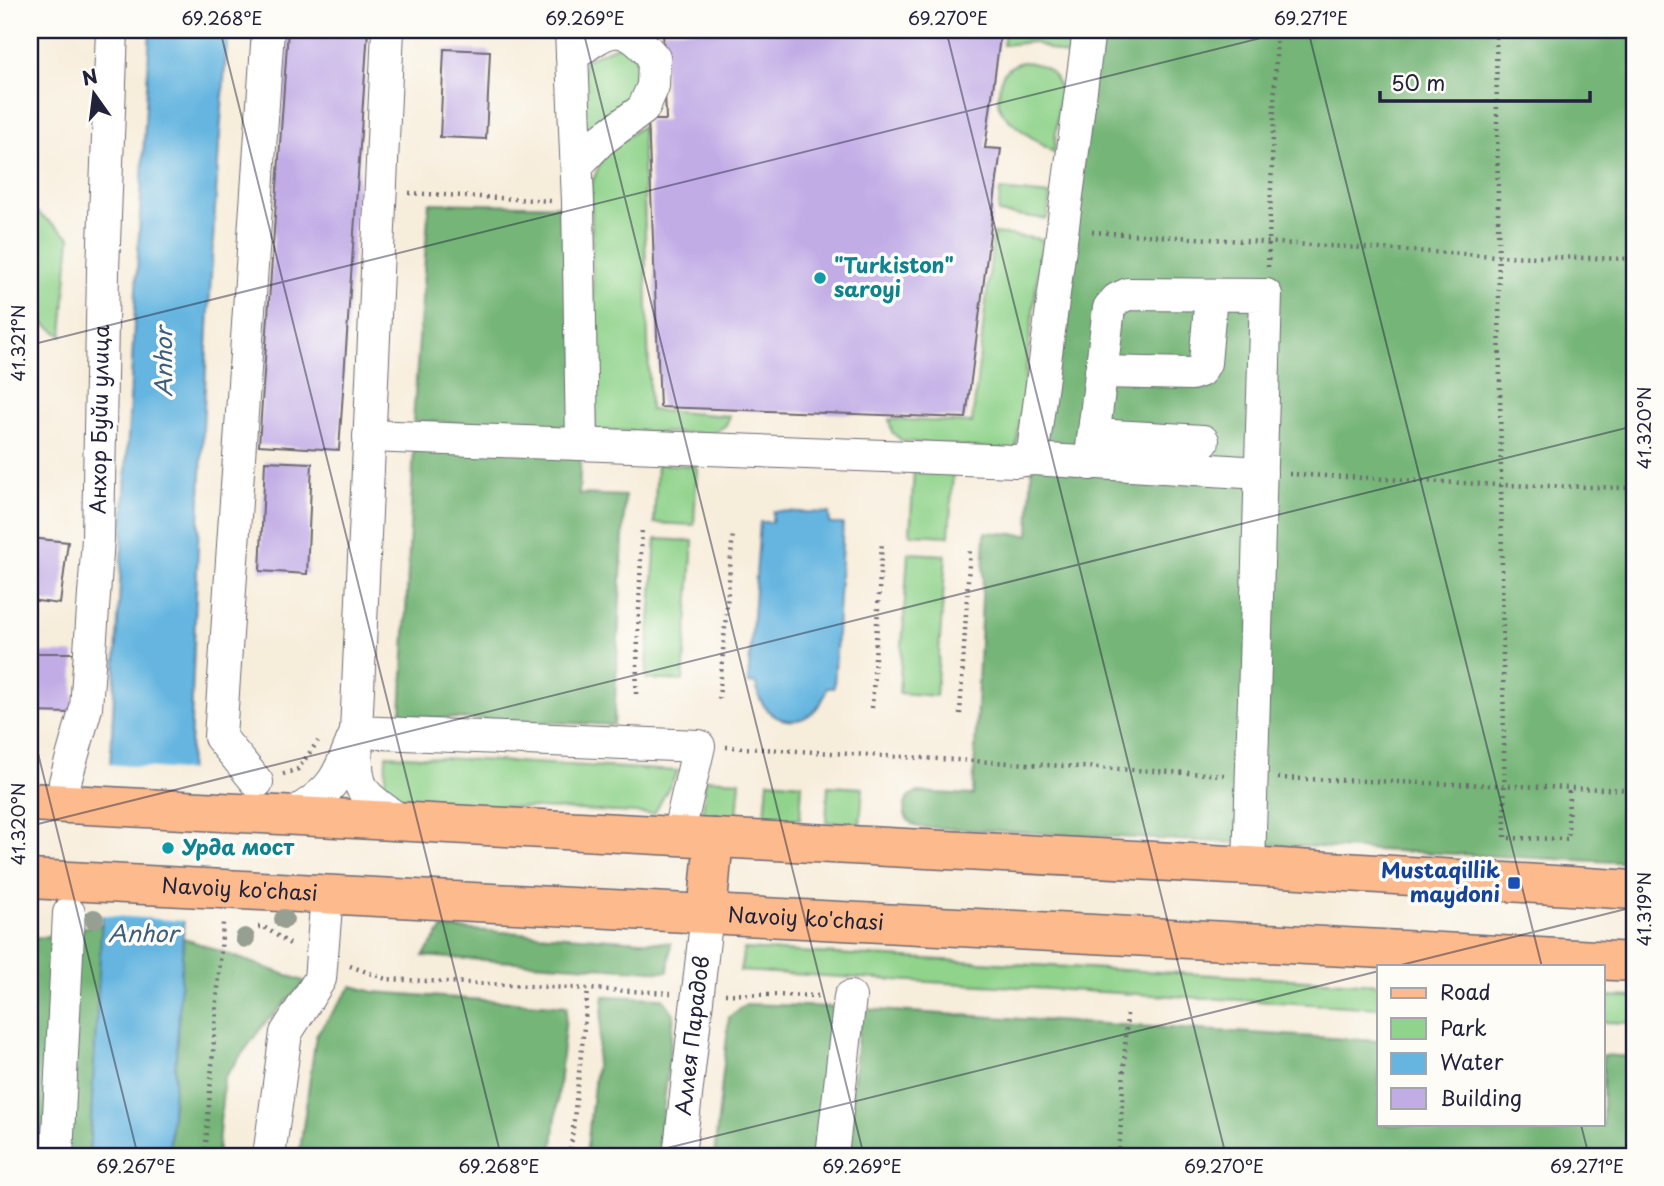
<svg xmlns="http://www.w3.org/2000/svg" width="1664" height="1186" font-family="'Playpen Sans',sans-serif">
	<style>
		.green { fill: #90d38b; stroke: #597a63; stroke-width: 2 }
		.forest { fill: #74b577; stroke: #4b6c59; stroke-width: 2 }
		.water { fill: #65b5e0; stroke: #446c8e; stroke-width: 2 }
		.pier { fill: #f7eddb }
		.building { fill: #c1ace6 }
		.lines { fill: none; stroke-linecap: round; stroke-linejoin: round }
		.minor-casing { stroke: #6d6973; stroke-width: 34 }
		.major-casing { stroke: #6d6973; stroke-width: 41 }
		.path { stroke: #6d6973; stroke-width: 4.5; stroke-dasharray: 2 5; stroke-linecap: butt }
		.minor { stroke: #fff; stroke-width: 32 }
		.major { stroke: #fcba8d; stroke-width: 38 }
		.tree { fill: #979f92 }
		.ticks { fill: none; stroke: #22223b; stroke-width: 2; stroke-opacity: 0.45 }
		.culture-dot { fill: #0f9aa8; stroke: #fdfcf7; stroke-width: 2.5 }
		.transit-dot { fill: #1a4fb4; stroke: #fdfcf7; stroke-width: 2.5 }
		.labels { text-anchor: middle; stroke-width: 7; stroke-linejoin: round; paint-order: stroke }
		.culture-label { font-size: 21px; font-weight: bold; fill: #0d838f; stroke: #fdfcf7; text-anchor: start }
		.street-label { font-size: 21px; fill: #22223b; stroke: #fdfcf7 }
		.transit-label { font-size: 21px; font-weight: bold; fill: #164399; stroke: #fdfcf7; text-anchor: end }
		.water-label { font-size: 23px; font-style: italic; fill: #3d5d7d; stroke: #fdfcf7 }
		.neatline { fill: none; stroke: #22223b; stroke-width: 2.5 }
		.ticks-label { font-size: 18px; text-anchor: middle; fill: #22223b }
	</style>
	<rect width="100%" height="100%" fill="#fdfcf7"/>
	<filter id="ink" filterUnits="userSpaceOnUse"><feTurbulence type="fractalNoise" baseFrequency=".0143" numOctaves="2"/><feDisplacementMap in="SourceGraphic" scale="14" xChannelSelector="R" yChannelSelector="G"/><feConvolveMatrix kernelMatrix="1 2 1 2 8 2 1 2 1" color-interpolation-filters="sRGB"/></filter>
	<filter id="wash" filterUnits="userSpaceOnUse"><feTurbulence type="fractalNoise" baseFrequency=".00686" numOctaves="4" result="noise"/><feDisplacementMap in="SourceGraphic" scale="28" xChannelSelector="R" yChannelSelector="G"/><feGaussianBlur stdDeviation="1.57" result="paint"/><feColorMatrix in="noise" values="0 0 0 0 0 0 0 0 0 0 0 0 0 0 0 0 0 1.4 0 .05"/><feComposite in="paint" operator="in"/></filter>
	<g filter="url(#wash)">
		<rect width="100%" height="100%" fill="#f7eddb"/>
		<path class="green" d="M 1005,30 L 1071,30 L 1068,56 L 1032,42 L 1003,45 Z
			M 622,44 L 642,64 L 634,100 L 582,132 L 584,60 Z
			M 1022,62 C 1042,63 1056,70 1060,90 L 1054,153 C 1041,143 1003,121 999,106 C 997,100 999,90 1000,83 C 1002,71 1011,65 1022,62 Z
			M 642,126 L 650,410 L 729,416 L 726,425 L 712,434 L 595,430 L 591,185 L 604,154 Z
			M 1000,190 L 1050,195 L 1047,219 L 998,213 Z
			M 30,207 L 70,237 L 62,336 L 30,314 Z
			M 994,233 L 1042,239 L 1016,451 L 902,441 L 892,432 L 889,419 L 972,423 Z
			M 657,464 L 697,466 L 694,525 L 654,523 Z
			M 914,470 L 953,473 L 949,536 L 910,534 Z
			M 656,539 L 693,541 L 683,681 L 646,679 Z
			M 908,553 L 946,555 L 936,696 L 899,693 Z
			M 386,755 L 678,771 L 654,814 L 399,801 L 385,787 Z
			M 705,779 L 740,781 L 737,817 L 703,815 Z
			M 768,781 L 802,784 L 800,819 L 765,817 Z
			M 828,786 L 863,788 L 860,824 L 826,822 Z
			M 744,949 L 1379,984 L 1379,1008 L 740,971 Z
			M 1603,996 L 1634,997 L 1634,1023 L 1603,1022 Z"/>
		<path class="forest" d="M 1098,30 L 1634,30 L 1634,863 L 918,827 C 901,821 899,799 917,792 L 973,795 L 985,532 L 1029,535 L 1032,459 Z
			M 429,203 L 574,206 L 579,427 L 413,421 Z
			M 414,445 L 581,452 L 579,494 L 625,496 L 614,725 L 401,716 Z
			M 103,923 L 89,1156 L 30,1156 L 30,940 Z
			M 443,928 L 671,943 L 668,972 L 423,956 Z
			M 183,938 L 306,982 L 265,1023 L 224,1078 L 217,1156 L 169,1156 Z
			M 352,986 L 374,992 L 567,1006 L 552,1156 L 299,1156 L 316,1035 Z
			M 604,996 L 663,998 L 674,1014 L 658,1156 L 586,1156 Z
			M 746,1004 L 834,1007 L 819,1156 L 714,1156 L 729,1017 Z
			M 861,1009 L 1379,1041 L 1379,1125 L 1603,1125 L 1603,1055 L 1634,1057 L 1634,1156 L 845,1156 Z"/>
		<path class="water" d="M 150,30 L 228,30 C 203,331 195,634 183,936 C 180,1009 174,1083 169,1156 L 89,1156 Z
			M 773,511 L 829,513 L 830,524 L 843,524 L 834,688 L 827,688 C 816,733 762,731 756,684 L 748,683 L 760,522 L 772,522 Z"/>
		<path class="pier" d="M 107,764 L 192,771 L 187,921 L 100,915 Z"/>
		<g id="blocks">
			<path class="building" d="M 288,30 L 368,30 L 339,450 L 259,445 Z
				M 663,30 L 1001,30 L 985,148 L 1001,149 L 966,418 L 660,407 L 648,120 L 666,120 Z
				M 444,49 L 490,51 L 486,139 L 440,137 Z
				M 265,461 L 312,463 L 307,574 L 260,571 Z
				M 30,538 L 68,542 L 60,604 L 30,600 Z
				M 30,653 L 74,653 L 73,713 L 30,712 Z"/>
		</g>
	</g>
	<g filter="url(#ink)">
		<use href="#blocks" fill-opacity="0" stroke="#6d6973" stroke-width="2"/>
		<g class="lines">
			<g class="minor-casing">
				<g id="minor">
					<path d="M 388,30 L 356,732 C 358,788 352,789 401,821"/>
					<path d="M 571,30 L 578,202 L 582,444"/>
					<path d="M 572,56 C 608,29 621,18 654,58 L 653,86 L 643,109 L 600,141 L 577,165"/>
					<path d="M 1101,372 L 1191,374 L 1200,371 L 1205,363 L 1211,295"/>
					<path d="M 1094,435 L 1203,441"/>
					<path d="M 369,436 L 1015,461 L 1032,459 L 1261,473"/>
					<path d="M 1032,459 L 1089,30"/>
					<path d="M 1090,464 L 1109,308 L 1117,299 L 1128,294 L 1266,295 L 1249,866"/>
					<path d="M 356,732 L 699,746 L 678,836"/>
					<path d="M 257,782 L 220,737 L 268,30"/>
					<path id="s1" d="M 64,804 L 65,782 L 86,708 L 98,538 L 103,270 L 112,30"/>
					<path d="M 293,814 C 332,791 337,780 353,739"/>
					<path d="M 57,1156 L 69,913"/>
					<path d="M 269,1156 L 286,1033 L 320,979 L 327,895"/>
					<path id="s2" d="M 679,1156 L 707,914"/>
					<path d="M 832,1156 L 850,997"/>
				</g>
			</g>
			<g class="major-casing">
				<g id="major">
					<path d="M 30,802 L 1249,866 L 1634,890"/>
					<path id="s3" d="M 30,879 L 1634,962"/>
					<path d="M 707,914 L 714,838"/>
				</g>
			</g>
			<path class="path" d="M 1496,30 L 1505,838 L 1568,839 L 1569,789
				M 409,193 L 551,201
				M 1092,232 L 1498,256 L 1634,259
				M 1268,267 L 1277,30
				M 1289,474 L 1500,485 L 1634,488
				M 636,694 L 642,527
				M 719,699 L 733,532
				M 872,708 L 882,541
				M 960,714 L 970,547
				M 726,747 L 1224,775
				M 283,774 L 298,769 L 318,741
				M 1278,778 L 1634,790
				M 258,927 L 264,927 L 293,946
				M 350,966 L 386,979 L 671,993
				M 725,994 L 821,996
				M 205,1156 L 223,923 L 225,923
				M 570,1156 L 588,990
				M 1119,1156 L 1127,1014"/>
			<use href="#minor" class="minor"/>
			<use href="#major" class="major"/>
		</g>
		<g class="tree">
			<circle cx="94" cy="919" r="10"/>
			<circle cx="284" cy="919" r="10"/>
			<circle cx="245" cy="938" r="10"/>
		</g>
	</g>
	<path class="ticks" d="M 220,30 L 501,1156M 583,30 L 864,1156M 946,30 L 1226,1156M 1308,30 L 1542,967M 30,345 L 1293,30M 30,721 L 138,1156M 30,826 L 1634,426M 1393,967 L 1634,907M 1581,1125 L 1589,1156M 635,1156 L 1379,971"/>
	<g class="culture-dot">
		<circle cx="820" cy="278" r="7"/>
		<circle cx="168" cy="848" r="7"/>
	</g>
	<rect class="transit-dot" x="1507" y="876" width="14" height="14" rx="3.5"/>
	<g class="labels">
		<g class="culture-label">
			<text x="834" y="273">"Turkiston"<tspan x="834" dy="24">saroyi</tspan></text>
			<text x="182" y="855">Урда мост</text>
		</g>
		<g class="street-label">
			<text dy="7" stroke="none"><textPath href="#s1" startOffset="388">Анхор Буйи улица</textPath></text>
			<text dy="7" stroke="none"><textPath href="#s3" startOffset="210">Navoiy ko'chasi</textPath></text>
			<text dy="7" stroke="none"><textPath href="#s3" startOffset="777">Navoiy ko'chasi</textPath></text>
			<text dy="7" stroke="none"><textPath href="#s2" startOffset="121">Аллея Парадов</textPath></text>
		</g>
		<g class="transit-label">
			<text x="1500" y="878">Mustaqillik<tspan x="1500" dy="24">maydoni</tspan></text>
		</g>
		<g class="water-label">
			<text transform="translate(164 362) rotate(-90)" y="8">Anhor</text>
			<text x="143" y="942">Anhor</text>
		</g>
	</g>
	<rect width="1664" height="1186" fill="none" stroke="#fdfcf7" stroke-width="77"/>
	<rect x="1377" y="965" width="228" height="161" fill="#fdfcf7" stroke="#a5a5ac" stroke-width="2"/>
	<rect x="1391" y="988" width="35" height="10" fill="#fcba8d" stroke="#a5a5ac" stroke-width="2"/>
	<text x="1440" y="1000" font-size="21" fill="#22223b">Road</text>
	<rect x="1391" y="1018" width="35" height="21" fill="#90d38b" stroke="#a5a5ac" stroke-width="2"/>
	<text x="1440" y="1036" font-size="21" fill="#22223b">Park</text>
	<rect x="1391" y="1053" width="35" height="21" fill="#65b5e0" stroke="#a5a5ac" stroke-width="2"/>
	<text x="1440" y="1070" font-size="21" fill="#22223b">Water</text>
	<rect x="1391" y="1088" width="35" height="21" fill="#c1ace6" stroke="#a5a5ac" stroke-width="2"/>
	<text x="1440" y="1106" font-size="21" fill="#22223b">Building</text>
	<g transform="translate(94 94) rotate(346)" stroke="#fdfcf7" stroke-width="5" paint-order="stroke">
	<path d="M0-5L12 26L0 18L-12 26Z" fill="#22223b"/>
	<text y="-10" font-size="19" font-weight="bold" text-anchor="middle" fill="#22223b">N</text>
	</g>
	<path d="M1380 91v10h210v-10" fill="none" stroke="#22223b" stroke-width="3.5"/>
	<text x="1391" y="91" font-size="21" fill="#22223b" stroke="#fdfcf7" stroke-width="5" paint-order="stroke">50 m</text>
	<rect x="38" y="38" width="1588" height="1110" class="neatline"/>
	<g class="ticks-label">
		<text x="222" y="25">69.268°E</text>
		<text x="585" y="25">69.269°E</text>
		<text x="948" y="25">69.270°E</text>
		<text x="1311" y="25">69.271°E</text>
		<text transform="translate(19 343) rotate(-90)" y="6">41.321°N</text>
		<text transform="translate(1645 428) rotate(-90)" y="6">41.320°N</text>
		<text transform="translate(19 824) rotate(-90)" y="6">41.320°N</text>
		<text transform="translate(1645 909) rotate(-90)" y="6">41.319°N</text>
		<text x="136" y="1173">69.267°E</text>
		<text x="499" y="1173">69.268°E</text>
		<text x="862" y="1173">69.269°E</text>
		<text x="1224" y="1173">69.270°E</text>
		<text x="1587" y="1173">69.271°E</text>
	</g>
</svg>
